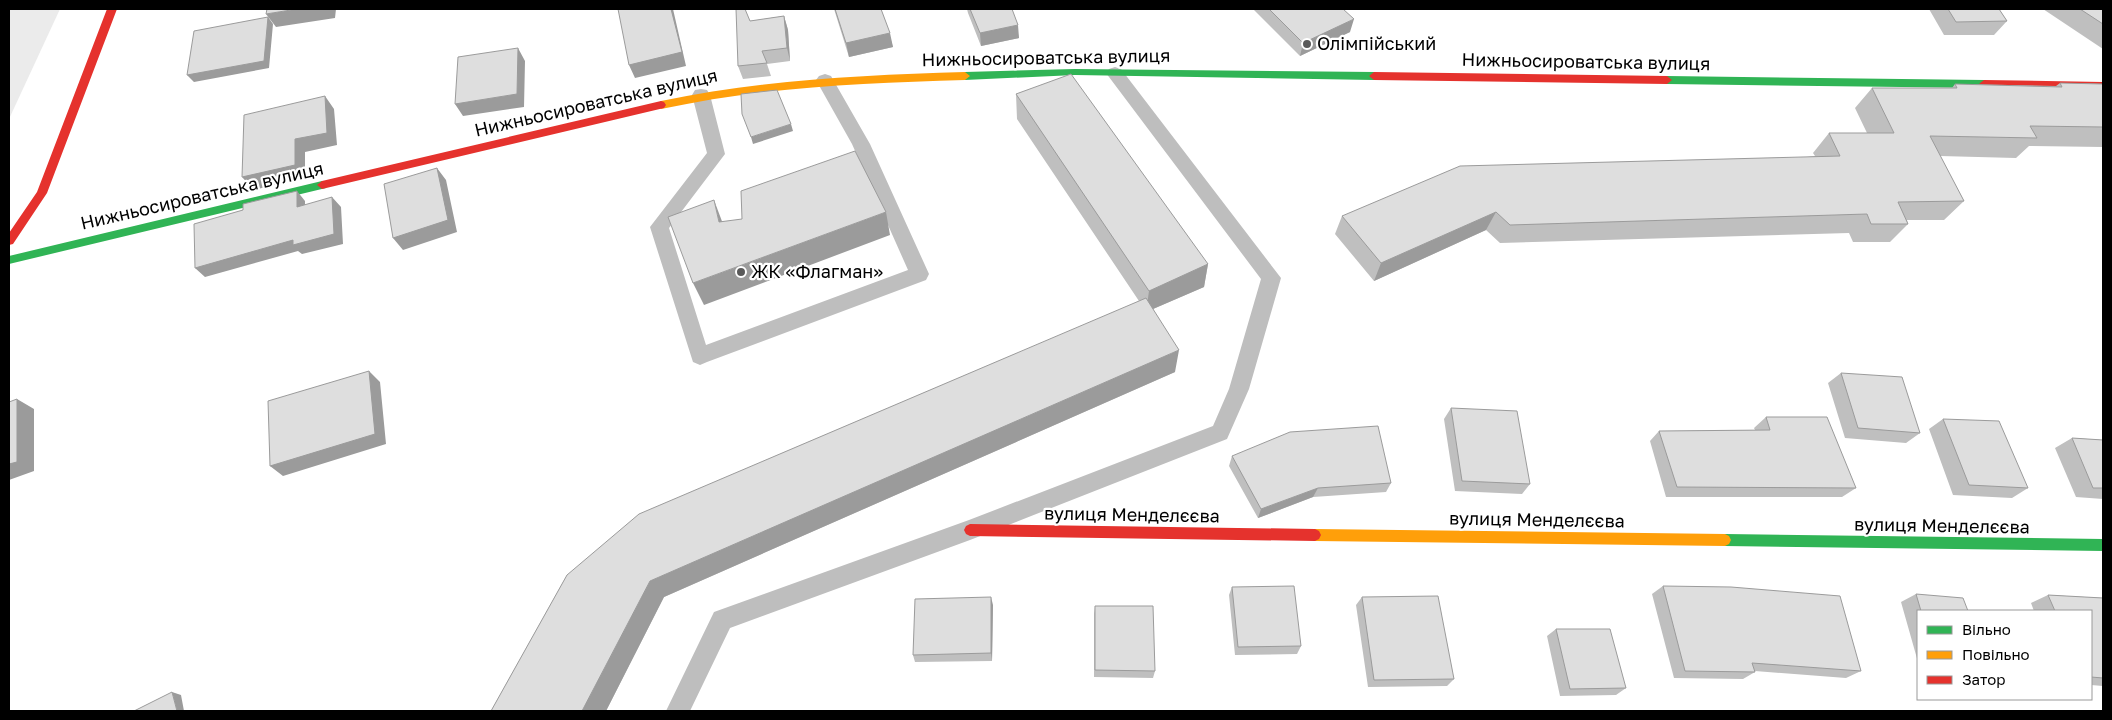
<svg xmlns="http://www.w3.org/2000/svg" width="2112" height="720" font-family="'Golos Text',sans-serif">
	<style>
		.green { fill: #ebebeb }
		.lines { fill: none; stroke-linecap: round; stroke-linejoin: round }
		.lane { fill: #bebebe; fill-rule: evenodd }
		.fast { fill: #30b455; fill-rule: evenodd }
		.slow { fill: #ff9f0a; fill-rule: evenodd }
		.jam { fill: #e5322d; fill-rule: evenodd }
		.wall { fill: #bfbfbf }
		.shaded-wall { fill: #9b9b9b }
		.building { fill: #dedede; stroke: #9b9b9b }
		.poi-dot { fill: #595959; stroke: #fff; stroke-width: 2 }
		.labels { text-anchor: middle; stroke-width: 4.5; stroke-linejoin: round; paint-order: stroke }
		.poi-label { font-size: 18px; fill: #000; stroke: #fff; text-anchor: start }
		.street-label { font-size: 18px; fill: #000; stroke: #fff }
	</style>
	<rect width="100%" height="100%" fill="#fff"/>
	<path class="green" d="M 9,9 L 60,9 L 9,119 Z"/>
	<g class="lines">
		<path class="lane" d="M 1115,67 L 1121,69 L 1281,278 L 1249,389 L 1227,439 L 970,540 L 730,628 L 690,711 L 666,711 L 714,612 L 969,520 L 1213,426 L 1229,389 L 1261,279 L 1109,77 L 1106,73 L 1109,69 Z
			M 825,74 L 831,76 L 870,144 L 929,274 L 926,280 L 707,362 L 700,365 L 693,362 L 650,227 L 707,153 L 692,95 L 695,90 L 701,89 L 707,90 L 710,95 L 725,154 L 669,228 L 706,345 L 908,270 L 852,144 L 816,80 L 819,76 Z"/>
		<path class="fast" d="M 1075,69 L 1374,72 L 1379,76 L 1374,80 L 1075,75 L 965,80 L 960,76 L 965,72 Z
			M 1667,76 L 1984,80 L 1989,84 L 1984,88 L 1667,84 L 1662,80 Z
			M 322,181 L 326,182 L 327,185 L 326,188 L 9,264 L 9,256 Z
			M 1725,534 L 2103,539 L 2103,551 L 1725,546 L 1721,544 L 1719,540 L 1721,536 Z"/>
		<path class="slow" d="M 965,72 L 970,76 L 965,80 C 863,83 762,87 661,109 L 656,105 L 661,101 C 762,80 863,75 965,72 Z
			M 1315,529 L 1725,534 L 1729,536 L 1731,540 L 1729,544 L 1725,546 L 1315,541 L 1311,539 L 1309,535 L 1311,531 Z"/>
		<path class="jam" d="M 107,9 L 117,9 L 47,193 L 13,244 L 9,245 L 9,233 L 37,192 Z
			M 1374,72 L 1667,76 L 1672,80 L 1667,84 L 1374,80 L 1369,76 Z
			M 1984,80 L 2103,82 L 2103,89 L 1984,88 L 1979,84 Z
			M 661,101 L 664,102 L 666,105 L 664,108 L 322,189 L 317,185 L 322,181 Z
			M 970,524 L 1315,529 L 1319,531 L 1321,535 L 1319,539 L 1315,541 L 970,536 L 966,534 L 964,530 L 966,526 Z"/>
	</g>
	<path class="wall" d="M 834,9 L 881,9 L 893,47 L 849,57 Z
		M 967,9 L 1012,9 L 1019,38 L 981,46 L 968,13 Z
		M 1253,9 L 1343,9 L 1350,32 L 1300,56 Z
		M 1929,9 L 1999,9 L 2007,21 L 1994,35 L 1944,35 Z
		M 2043,9 L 2103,9 L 2103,49 Z
		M 784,16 L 788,30 L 790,61 L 767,64 L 771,76 L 743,79 L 738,66 L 750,21 Z
		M 2060,83 L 2103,84 L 2103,147 L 2029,146 L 2016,158 L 1940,156 L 1964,201 L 1944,220 L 1907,220 L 1908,224 L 1890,242 L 1853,242 L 1849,233 L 1500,243 L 1486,230 L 1374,281 L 1335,234 L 1342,216 L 1815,156 L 1813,153 L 1829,133 L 1867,133 L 1855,108 L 1872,88 L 1952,88 L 1955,84 L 2056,86 Z
		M 1016,94 L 1208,264 L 1204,287 L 1153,309 L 1175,372 L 664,597 L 606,711 L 491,711 L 567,575 L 1139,301 L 1017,119 Z
		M 1841,373 L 1920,433 L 1906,443 L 1845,438 L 1828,383 Z
		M 1451,408 L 1530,484 L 1522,494 L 1455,491 L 1444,419 Z
		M 1766,417 L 1856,488 L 1842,497 L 1666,497 L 1650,441 L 1659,431 L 1755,430 L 1754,428 Z
		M 1943,419 L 2028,488 L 2012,498 L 1953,495 L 1929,429 Z
		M 2072,438 L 2103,440 L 2103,499 L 2076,497 L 2055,448 Z
		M 1232,456 L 1391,483 L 1386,492 L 1313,497 L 1258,518 L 1229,466 Z
		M 1663,586 L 1861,671 L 1846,678 L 1755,671 L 1755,672 L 1743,679 L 1674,678 L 1652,594 Z
		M 1232,587 L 1301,646 L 1297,654 L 1235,655 L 1229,595 Z
		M 1916,594 L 1968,611 L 1918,611 L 1918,662 L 1901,602 Z
		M 2048,595 L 2103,598 L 2103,686 L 2091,685 L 2091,611 L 2034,611 L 2031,603 Z
		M 1362,597 L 1454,679 L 1447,686 L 1368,687 L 1356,605 Z
		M 993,605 L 992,661 L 915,662 L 913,655 Z
		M 1095,606 L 1155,671 L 1153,678 L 1094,677 L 1094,614 Z
		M 1556,629 L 1626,688 L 1616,695 L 1560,696 L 1547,636 Z"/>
	<path class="shaded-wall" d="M 297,9 L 336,9 L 335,18 L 276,27 L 266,14 Z
		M 671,9 L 673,9 L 686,66 L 635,78 L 629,65 Z
		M 784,16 L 788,30 L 790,61 L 787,48 Z
		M 268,17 L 273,24 L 269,68 L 194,82 L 187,75 Z
		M 1354,19 L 1350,32 L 1300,56 L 1303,43 Z
		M 1018,25 L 1019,38 L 981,46 L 980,33 Z
		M 890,33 L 893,47 L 849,57 L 846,43 Z
		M 518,48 L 525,61 L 524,107 L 463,116 L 455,104 Z
		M 325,96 L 334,109 L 337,145 L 305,152 L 305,177 L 254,190 L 242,177 L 295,139 Z
		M 791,124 L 793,131 L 753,144 L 751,137 Z
		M 437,168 L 446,180 L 457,232 L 403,250 L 393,238 Z
		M 297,191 L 305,201 L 305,217 L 297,207 Z
		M 332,197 L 341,207 L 343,244 L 302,254 L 298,251 L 205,277 L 195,268 Z
		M 714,200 L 723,224 L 719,222 Z
		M 886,212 L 890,235 L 704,305 L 693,283 Z
		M 1496,212 L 1486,230 L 1374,281 L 1381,263 Z
		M 1208,264 L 1204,287 L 1146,312 L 1149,291 Z
		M 1179,350 L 1175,372 L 664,597 L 606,711 L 582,711 L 650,581 Z
		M 369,371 L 380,382 L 386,444 L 283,476 L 270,466 Z
		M 17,399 L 34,409 L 34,471 L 9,480 L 9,464 Z
		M 1318,488 L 1313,497 L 1258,518 L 1261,509 Z
		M 991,597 L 993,605 L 992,661 L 991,653 Z
		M 172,692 L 181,695 L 184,711 L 177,711 Z"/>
	<path class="building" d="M 267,9 L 297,9 L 266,14 Z
		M 618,9 L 671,9 L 682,52 L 629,65 Z
		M 736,9 L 745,9 L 750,21 L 784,16 L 787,48 L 762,51 L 767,63 L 738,66 Z
		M 835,9 L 881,9 L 890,33 L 846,43 Z
		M 970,9 L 1012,9 L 1018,25 L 980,33 Z
		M 1269,9 L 1343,9 L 1354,19 L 1303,43 Z
		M 1948,9 L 1999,9 L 2007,21 L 1956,22 Z
		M 2080,9 L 2103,9 L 2103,24 Z
		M 268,17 L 264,61 L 187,75 L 194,31 Z
		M 518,48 L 517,94 L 455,104 L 458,57 Z
		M 1071,74 L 1208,264 L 1149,291 L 1016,94 Z
		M 2060,83 L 2103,84 L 2103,127 L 2030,126 L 2037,138 L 1930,136 L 1964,201 L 1898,202 L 1908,224 L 1871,224 L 1867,214 L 1510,225 L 1496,212 L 1381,263 L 1342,216 L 1460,166 L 1840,156 L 1829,133 L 1894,133 L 1872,88 L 1957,88 L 1955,84 L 2062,87 Z
		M 777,90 L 791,124 L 751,137 L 742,114 L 741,94 Z
		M 325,96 L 327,133 L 295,139 L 295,165 L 242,177 L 244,115 Z
		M 855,151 L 886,212 L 693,283 L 668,217 L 714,200 L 719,222 L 742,219 L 741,191 Z
		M 437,168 L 448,220 L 393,238 L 384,184 Z
		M 297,191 L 297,207 L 332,197 L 334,234 L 293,245 L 293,240 L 195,268 L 194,224 L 243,210 L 243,204 Z
		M 1146,298 L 1179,350 L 650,581 L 582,711 L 491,711 L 567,575 L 639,514 Z
		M 369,371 L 375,434 L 270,466 L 268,401 Z
		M 1841,373 L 1902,377 L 1920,433 L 1858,428 Z
		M 17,399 L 17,462 L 9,464 L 9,402 Z
		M 1451,408 L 1517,411 L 1530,484 L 1462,481 Z
		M 1766,417 L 1827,417 L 1856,488 L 1677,487 L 1659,431 L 1770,430 Z
		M 1943,419 L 1999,421 L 2028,488 L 1969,485 Z
		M 1378,426 L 1391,483 L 1318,488 L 1261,509 L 1232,456 L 1290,432 Z
		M 2072,438 L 2103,440 L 2103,488 L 2093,488 Z
		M 1294,586 L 1301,646 L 1238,647 L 1232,587 Z
		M 1663,586 L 1731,587 L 1840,596 L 1861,671 L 1752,663 L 1755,672 L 1685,671 Z
		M 1916,594 L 1963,598 L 1968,611 L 1921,611 Z
		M 2048,595 L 2103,598 L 2103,678 L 2091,677 L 2091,611 L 2055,611 Z
		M 1438,596 L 1454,679 L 1374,680 L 1362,597 Z
		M 991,597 L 991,653 L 913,655 L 915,599 Z
		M 1095,606 L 1153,606 L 1155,671 L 1095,670 Z
		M 1556,629 L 1610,629 L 1626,688 L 1570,689 Z
		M 172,692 L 177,711 L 134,711 Z"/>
	<g class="poi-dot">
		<circle cx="1307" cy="44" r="5"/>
		<circle cx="741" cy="272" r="5"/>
	</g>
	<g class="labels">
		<g class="poi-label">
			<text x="1317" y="50">Олімпійський</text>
			<text x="751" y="278">ЖК «Флагман»</text>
		</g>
		<g class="street-label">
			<text transform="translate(1046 58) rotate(-1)" y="6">Нижньосироватська вулиця</text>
			<text transform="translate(1586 62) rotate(1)" y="6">Нижньосироватська вулиця</text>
			<text transform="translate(596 103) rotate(-13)" y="6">Нижньосироватська вулиця</text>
			<text transform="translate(202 196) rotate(-13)" y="6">Нижньосироватська вулиця</text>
			<text transform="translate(1132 515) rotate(1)" y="6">вулиця Менделєєва</text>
			<text transform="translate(1537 520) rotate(1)" y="6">вулиця Менделєєва</text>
			<text transform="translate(1942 526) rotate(1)" y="6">вулиця Менделєєва</text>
		</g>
	</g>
	<rect width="2112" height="720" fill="none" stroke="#000000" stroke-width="20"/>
	<rect x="1917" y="610" width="175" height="90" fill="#ffffff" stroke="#999999"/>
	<rect x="1927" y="626" width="25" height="8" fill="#30b455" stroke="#999999"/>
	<text x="1962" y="635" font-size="15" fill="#000000">Вільно</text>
	<rect x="1927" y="651" width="25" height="8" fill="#ff9f0a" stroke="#999999"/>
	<text x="1962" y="660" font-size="15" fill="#000000">Повільно</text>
	<rect x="1927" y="676" width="25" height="8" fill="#e5322d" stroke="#999999"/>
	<text x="1962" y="685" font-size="15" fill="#000000">Затор</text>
</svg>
